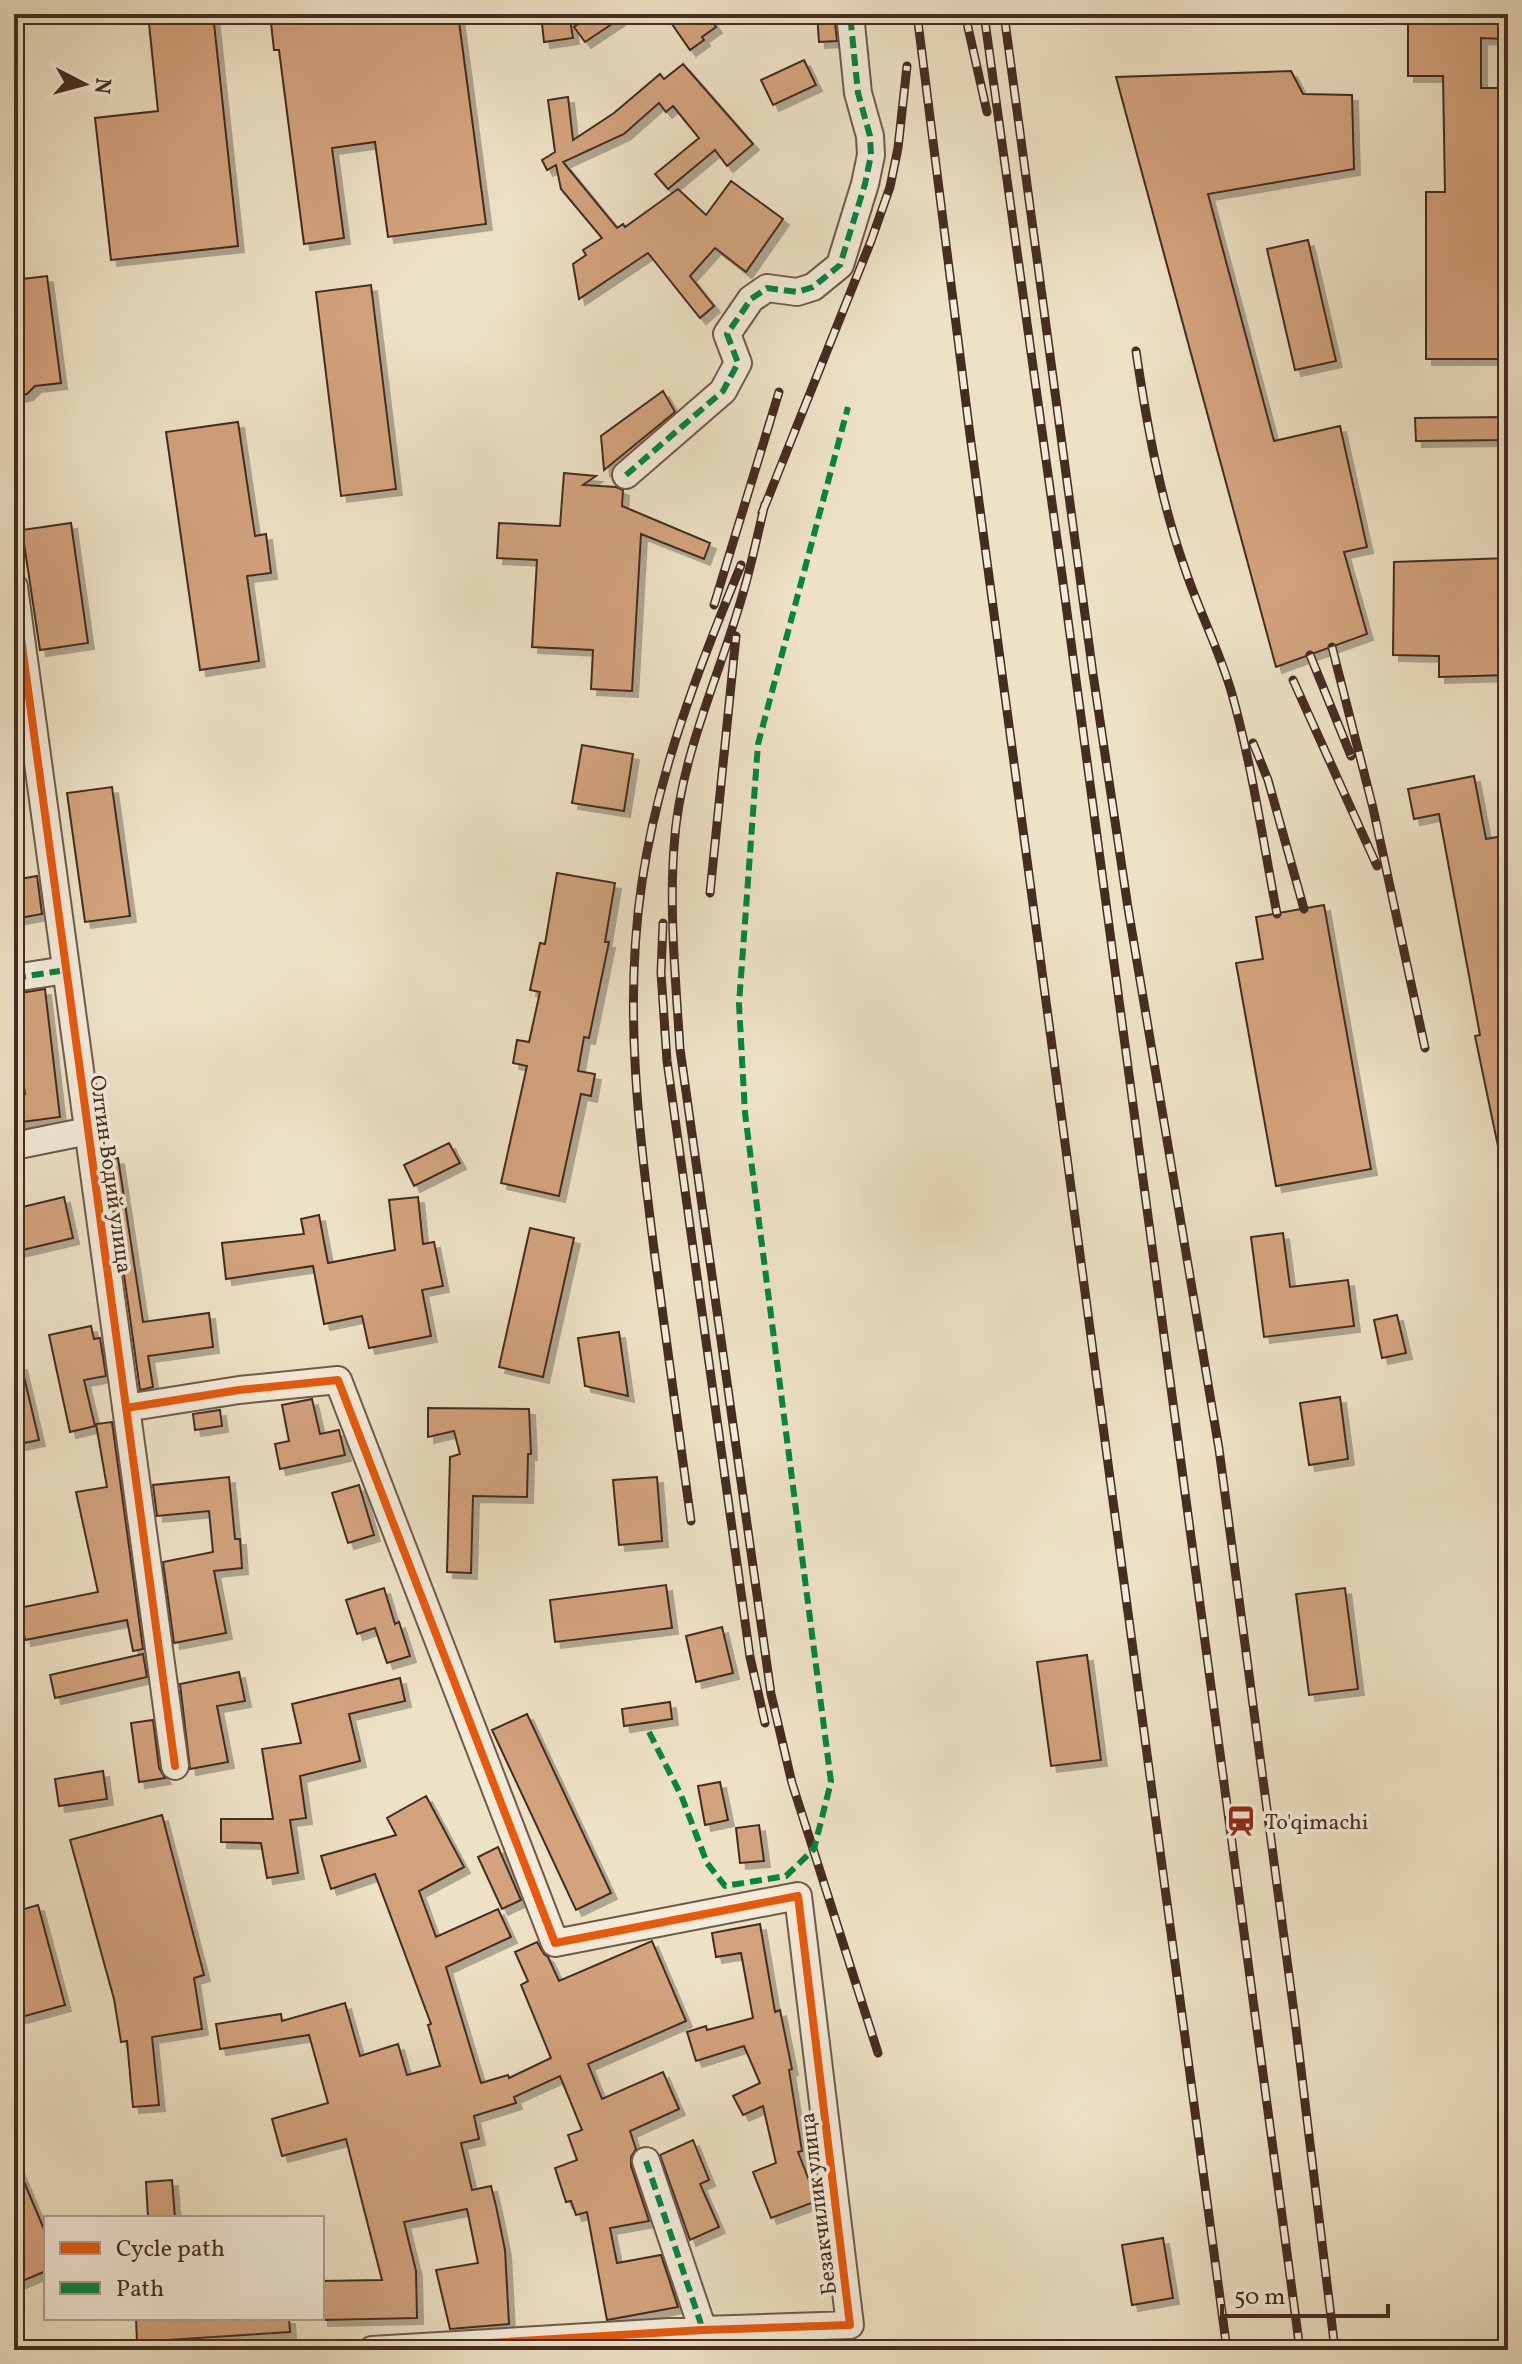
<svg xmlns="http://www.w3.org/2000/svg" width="1522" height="2364" font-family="Vollkorn,serif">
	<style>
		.building { fill: #d3a37d; stroke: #452c21; stroke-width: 2; filter: url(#shadow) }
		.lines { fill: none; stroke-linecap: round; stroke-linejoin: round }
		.minor-casing { stroke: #6f5a4a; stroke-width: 30 }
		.minor { stroke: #f4ecda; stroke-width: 26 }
		.rail-casing { stroke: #452c21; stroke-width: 9 }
		.rail { stroke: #f4ecda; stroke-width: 6; stroke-dasharray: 18; stroke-linecap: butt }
		.quiet { stroke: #00873e; stroke-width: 6; stroke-dasharray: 12 6; stroke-linecap: butt }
		.cycleway-casing { stroke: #f4ecda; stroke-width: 13 }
		.cycleway { stroke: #e8590c; stroke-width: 8 }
		.labels { text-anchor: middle; stroke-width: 7; stroke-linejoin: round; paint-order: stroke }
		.street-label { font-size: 22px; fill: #452c21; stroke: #f4ecda }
		.poi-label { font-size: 22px; fill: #452c21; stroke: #f4ecda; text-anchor: start }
	</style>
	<defs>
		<filter id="shadow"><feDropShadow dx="6" dy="6" stdDeviation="0" flood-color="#0004"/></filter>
	</defs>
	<rect width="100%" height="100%" fill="#eee2c6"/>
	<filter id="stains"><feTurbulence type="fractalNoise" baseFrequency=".0025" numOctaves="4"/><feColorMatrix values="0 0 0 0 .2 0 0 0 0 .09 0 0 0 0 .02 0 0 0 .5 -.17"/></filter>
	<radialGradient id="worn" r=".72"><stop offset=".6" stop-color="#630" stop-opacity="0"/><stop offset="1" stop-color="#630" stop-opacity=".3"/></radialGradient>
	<path class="building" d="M 148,14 L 213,14 L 238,246 L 111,260 L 95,118 L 158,111 Z
		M 270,14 L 458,14 L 486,224 L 388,237 L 375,142 L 332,148 L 344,238 L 304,244 L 279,50 L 274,50 Z
		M 541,14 L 569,14 L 573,38 L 544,42 Z
		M 594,14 L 627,14 L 585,42 L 574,27 Z
		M 665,14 L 707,14 L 716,27 L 702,37 L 704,40 L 690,50 Z
		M 817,14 L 834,14 L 837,41 L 819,42 Z
		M 1408,14 L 1506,14 L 1506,39 L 1481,38 L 1481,88 L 1506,88 L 1508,359 L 1426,359 L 1426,192 L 1445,192 L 1443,76 L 1408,76 Z
		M 804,60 L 816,85 L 773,105 L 761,80 Z
		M 683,64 L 753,144 L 727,166 L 715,150 L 668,189 L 655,174 L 699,138 L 673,106 L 666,112 L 659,103 L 624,134 L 563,162 L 617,228 L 623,224 L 625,227 L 678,189 L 706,215 L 731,181 L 783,219 L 746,272 L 715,248 L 690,276 L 714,306 L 700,318 L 648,253 L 579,299 L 573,264 L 586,255 L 583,250 L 602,238 L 561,189 L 556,165 L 547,170 L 542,160 L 555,152 L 548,100 L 568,97 L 573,140 L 614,113 L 660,74 L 664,79 Z
		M 1291,71 L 1303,94 L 1352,95 L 1354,169 L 1208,194 L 1274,441 L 1340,426 L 1367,547 L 1344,552 L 1367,634 L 1276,667 L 1116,77 Z
		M 1308,240 L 1336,361 L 1295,370 L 1267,249 Z
		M 47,276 L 61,383 L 35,386 L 27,394 L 14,397 L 14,280 Z
		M 371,285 L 396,489 L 341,496 L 316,292 Z
		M 663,391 L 675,412 L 604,470 L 601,436 Z
		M 1508,417 L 1508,440 L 1416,441 L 1415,418 Z
		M 238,422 L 255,536 L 266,534 L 271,573 L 247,576 L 259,661 L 200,670 L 166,432 Z
		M 564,473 L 596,476 L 583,485 L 616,487 L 623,490 L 622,506 L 710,543 L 704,559 L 641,534 L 632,691 L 591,689 L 593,650 L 532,647 L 537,560 L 497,558 L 499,523 L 560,526 Z
		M 71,523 L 88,643 L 40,650 L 22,530 Z
		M 1508,558 L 1508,675 L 1439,677 L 1439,656 L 1393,655 L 1394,562 Z
		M 582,745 L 633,754 L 624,811 L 572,803 Z
		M 1474,776 L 1486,839 L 1508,835 L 1508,1155 L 1500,1156 L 1475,1036 L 1480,1035 L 1439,814 L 1414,819 L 1408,789 Z
		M 112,787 L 130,916 L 85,922 L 67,793 Z
		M 557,873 L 615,883 L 605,942 L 609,942 L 589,1038 L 584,1037 L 578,1071 L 595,1074 L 591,1096 L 581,1094 L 559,1196 L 501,1183 L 527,1066 L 513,1063 L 517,1040 L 529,1042 L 540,992 L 530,990 L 540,943 L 545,944 Z
		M 37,876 L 42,914 L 14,919 L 14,880 Z
		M 1324,905 L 1371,1169 L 1276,1186 L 1236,963 L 1263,959 L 1256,917 Z
		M 45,989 L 60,1117 L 14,1123 L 14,1095 L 25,1094 L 17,1041 L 14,1041 L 14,994 Z
		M 449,1143 L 460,1163 L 414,1186 L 404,1165 Z
		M 118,1158 L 143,1322 L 209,1313 L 213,1347 L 148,1356 L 153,1387 L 140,1390 L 108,1159 Z
		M 64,1197 L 73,1238 L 14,1252 L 14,1209 Z
		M 418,1197 L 423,1244 L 434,1242 L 443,1286 L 422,1290 L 431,1336 L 369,1348 L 362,1316 L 324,1324 L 313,1266 L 226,1279 L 222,1243 L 304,1234 L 301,1219 L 319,1215 L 328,1263 L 395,1250 L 389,1200 Z
		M 530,1228 L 574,1238 L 543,1377 L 499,1367 Z
		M 1283,1233 L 1290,1287 L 1348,1280 L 1354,1326 L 1264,1337 L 1251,1237 Z
		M 1397,1315 L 1406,1353 L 1382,1358 L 1374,1320 Z
		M 91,1326 L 94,1339 L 100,1338 L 106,1376 L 84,1380 L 95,1426 L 70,1432 L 49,1335 Z
		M 619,1332 L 628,1396 L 585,1386 L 578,1338 Z
		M 21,1364 L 39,1440 L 14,1445 L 14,1365 Z
		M 1340,1397 L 1348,1459 L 1309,1465 L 1300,1403 Z
		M 312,1399 L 320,1434 L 339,1430 L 345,1455 L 280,1469 L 275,1444 L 289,1441 L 282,1405 Z
		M 428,1408 L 529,1409 L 531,1454 L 528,1454 L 527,1497 L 473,1496 L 471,1573 L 447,1572 L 450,1457 L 460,1454 L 454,1431 L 428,1437 Z
		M 220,1410 L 222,1426 L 195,1430 L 193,1414 Z
		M 112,1422 L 143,1649 L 133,1651 L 127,1620 L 25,1640 L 19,1608 L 98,1592 L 76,1492 L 107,1487 L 96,1424 Z
		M 229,1477 L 235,1539 L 240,1539 L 242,1568 L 214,1571 L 226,1633 L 174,1643 L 163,1562 L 213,1552 L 209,1511 L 157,1516 L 153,1485 Z
		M 657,1477 L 662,1541 L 619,1545 L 613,1480 Z
		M 359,1485 L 374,1535 L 348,1543 L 332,1493 Z
		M 666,1585 L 672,1628 L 555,1642 L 550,1600 Z
		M 384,1588 L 395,1624 L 399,1622 L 410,1656 L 387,1663 L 375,1628 L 357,1634 L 346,1600 Z
		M 1345,1588 L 1358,1689 L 1309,1695 L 1296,1594 Z
		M 722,1627 L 733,1673 L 696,1682 L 686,1636 Z
		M 143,1654 L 147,1677 L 55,1698 L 50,1675 Z
		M 1087,1655 L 1101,1760 L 1051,1766 L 1037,1662 Z
		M 239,1672 L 245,1701 L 217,1706 L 228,1762 L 190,1769 L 180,1684 Z
		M 400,1678 L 405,1701 L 349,1714 L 360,1761 L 300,1776 L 306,1818 L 290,1820 L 298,1873 L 267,1878 L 261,1843 L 221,1842 L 221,1819 L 273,1819 L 262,1749 L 301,1743 L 292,1704 Z
		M 670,1702 L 672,1719 L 624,1726 L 622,1709 Z
		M 527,1714 L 611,1893 L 576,1910 L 492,1730 Z
		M 153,1720 L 159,1768 L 165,1778 L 139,1782 L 131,1723 Z
		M 103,1771 L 107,1799 L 59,1806 L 55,1779 Z
		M 720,1782 L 728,1820 L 705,1825 L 698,1786 Z
		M 426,1796 L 464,1867 L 419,1891 L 436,1937 L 498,1909 L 511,1937 L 446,1967 L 481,2083 L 508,2075 L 509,2078 L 551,2058 L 521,1985 L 528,1981 L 515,1952 L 537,1942 L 544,1954 L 548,1957 L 559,1981 L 652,1941 L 686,2021 L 588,2064 L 602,2099 L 663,2072 L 679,2109 L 630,2131 L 636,2149 L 631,2157 L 631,2166 L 649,2221 L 610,2228 L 617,2263 L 661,2255 L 678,2307 L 607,2320 L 587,2212 L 576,2215 L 571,2201 L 566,2202 L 555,2168 L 577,2160 L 568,2135 L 582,2130 L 560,2076 L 514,2097 L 516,2103 L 474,2116 L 479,2139 L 461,2143 L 472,2190 L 491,2186 L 496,2206 L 505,2250 L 509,2324 L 450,2329 L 436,2270 L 478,2263 L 467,2209 L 404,2222 L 416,2271 L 417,2318 L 322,2320 L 322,2281 L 382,2280 L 346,2139 L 282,2156 L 272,2119 L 328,2103 L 309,2035 L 220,2049 L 216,2024 L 281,2014 L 282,2021 L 345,2003 L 360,2056 L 398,2044 L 407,2075 L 440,2066 L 428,2025 L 431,2024 L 375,1874 L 331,1889 L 321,1856 L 396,1835 L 387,1818 Z
		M 162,1815 L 204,1975 L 194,1978 L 202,2029 L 152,2037 L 159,2105 L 133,2107 L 127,2041 L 121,2042 L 114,1999 L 70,1840 Z
		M 759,1825 L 764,1861 L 740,1863 L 736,1828 Z
		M 498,1847 L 521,1900 L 502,1909 L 478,1857 Z
		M 38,1905 L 65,2005 L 14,2019 L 14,1912 Z
		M 760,1924 L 775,2012 L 780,2010 L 792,2069 L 789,2070 L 802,2151 L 798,2152 L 817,2201 L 771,2218 L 753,2172 L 776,2163 L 763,2106 L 743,2115 L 733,2096 L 760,2083 L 744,2046 L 696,2061 L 687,2032 L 706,2026 L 707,2030 L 753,2018 L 741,1953 L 716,1957 L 712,1933 Z
		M 693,2140 L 709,2180 L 700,2184 L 719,2227 L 690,2240 L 660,2155 Z
		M 14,2158 L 46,2234 L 46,2271 L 20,2282 L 14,2268 Z
		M 172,2180 L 175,2218 L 148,2218 L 146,2182 Z
		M 1163,2238 L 1173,2298 L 1132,2305 L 1122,2245 Z
		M 136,2318 L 289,2318 L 290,2332 L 137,2342 Z"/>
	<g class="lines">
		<g class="minor-casing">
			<path id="minor" d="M 626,475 L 723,391 L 738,363 L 727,334 L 751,299 L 767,288 L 797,292 L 813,287 L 840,265 L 865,184 L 871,155 L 870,136 L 858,93 L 850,14
				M 14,587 L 175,1766
				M 14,978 L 66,970
				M 14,1146 L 88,1131
				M 126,1408 L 239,1390 L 338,1380 L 555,1943 L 798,1896 L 850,2325 L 703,2330 L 372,2350
				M 646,2161 L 703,2330"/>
		</g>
		<use href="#minor" class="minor"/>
		<g class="rail-casing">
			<path id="rail" d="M 917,14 L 970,435 L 1227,2350
				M 965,14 L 987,112
				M 984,14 L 1062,575 L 1300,2350
				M 1004,14 L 1093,674 L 1128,908 L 1219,1449 L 1295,2020 L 1335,2350
				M 1136,351 C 1147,426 1160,498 1185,569 C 1199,611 1220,652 1232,694 C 1252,766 1263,841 1277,914
				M 765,504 C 757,536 751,568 741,600 C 717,682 679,760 674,847 C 669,914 676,983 680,1049 L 771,1694 L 792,1783 L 878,2053
				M 762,513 L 871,241 L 890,187 L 898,148 L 907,66
				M 714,605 L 779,392
				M 1332,647 L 1373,808 L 1425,1048
				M 1310,655 L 1351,756
				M 1293,680 L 1377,866
				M 1253,743 L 1268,780 L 1304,909
				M 710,893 L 736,636
				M 663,923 L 661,973 L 667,1061 L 750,1657 L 765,1723
				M 691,1521 C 679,1433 667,1345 655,1257 C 639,1132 623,1008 642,882 C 658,772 699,667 741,565"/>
		</g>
		<use href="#rail" class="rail"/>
		<path class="quiet" d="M 626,475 L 723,391 L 738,363 L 727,334 L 751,299 L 767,288 L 797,292 L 813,287 L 840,265 L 865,184 L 871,155 L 870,136 L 858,93 L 850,14
			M 14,978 L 66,970
			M 649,1732 L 681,1795 L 707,1863 L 725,1886 L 786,1876 L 814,1849 L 831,1782 L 745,1113 L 739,1004 L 758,744 L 848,407
			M 646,2161 L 703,2330"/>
		<g class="cycleway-casing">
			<path id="cycleway" d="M 14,587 L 175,1766
				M 126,1408 L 239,1390 L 338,1380 L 555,1943 L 798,1896 L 850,2325 L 703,2330 L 372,2350"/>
		</g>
		<use href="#cycleway" class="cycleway"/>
	</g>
	<defs>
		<g id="station-bare" transform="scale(2.4)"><path d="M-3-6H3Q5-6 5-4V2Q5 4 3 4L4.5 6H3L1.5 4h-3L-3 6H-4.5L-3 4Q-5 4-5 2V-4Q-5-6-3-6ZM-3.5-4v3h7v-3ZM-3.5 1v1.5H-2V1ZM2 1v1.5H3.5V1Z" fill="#8f2418" stroke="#f4ecda" stroke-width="2.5" paint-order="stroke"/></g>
	</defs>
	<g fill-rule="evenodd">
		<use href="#station-bare" x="1241" y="1821"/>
	</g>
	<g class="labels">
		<g class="street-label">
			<text transform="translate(112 1174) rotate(82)" y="8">Олтин Водий улица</text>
			<text transform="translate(817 2204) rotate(-97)" y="8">Безакчилик улица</text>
		</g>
		<g class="poi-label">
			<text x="1265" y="1829">To'qimachi</text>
		</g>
	</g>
	<rect width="1522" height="2364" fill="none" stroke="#eee2c6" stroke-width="48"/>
	<rect x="16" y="16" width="1490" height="2332" fill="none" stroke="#452c21" stroke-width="4"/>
	<rect x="24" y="24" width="1474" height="2316" fill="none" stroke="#452c21" stroke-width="2"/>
	<rect x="44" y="2216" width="280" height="104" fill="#f4ecda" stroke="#ae9f90" stroke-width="2"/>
	<rect x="60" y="2242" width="40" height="12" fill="#e8590c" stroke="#ae9f90" stroke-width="2"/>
	<text x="116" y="2256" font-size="24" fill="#452c21">Cycle path</text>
	<rect x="60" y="2282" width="40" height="12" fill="#00873e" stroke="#ae9f90" stroke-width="2"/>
	<text x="116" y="2296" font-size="24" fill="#452c21">Path</text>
	<g transform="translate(84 84) rotate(96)" stroke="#f4ecda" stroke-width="6" paint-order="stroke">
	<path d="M0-6L14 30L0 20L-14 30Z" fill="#452c21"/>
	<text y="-12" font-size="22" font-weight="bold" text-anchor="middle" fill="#452c21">N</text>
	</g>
	<path d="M1222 2304v12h166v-12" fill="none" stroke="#452c21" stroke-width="4"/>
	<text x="1234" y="2304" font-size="24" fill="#452c21" stroke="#f4ecda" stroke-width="6" paint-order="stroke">50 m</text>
	<rect width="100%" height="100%" filter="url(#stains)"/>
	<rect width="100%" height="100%" fill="url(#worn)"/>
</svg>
